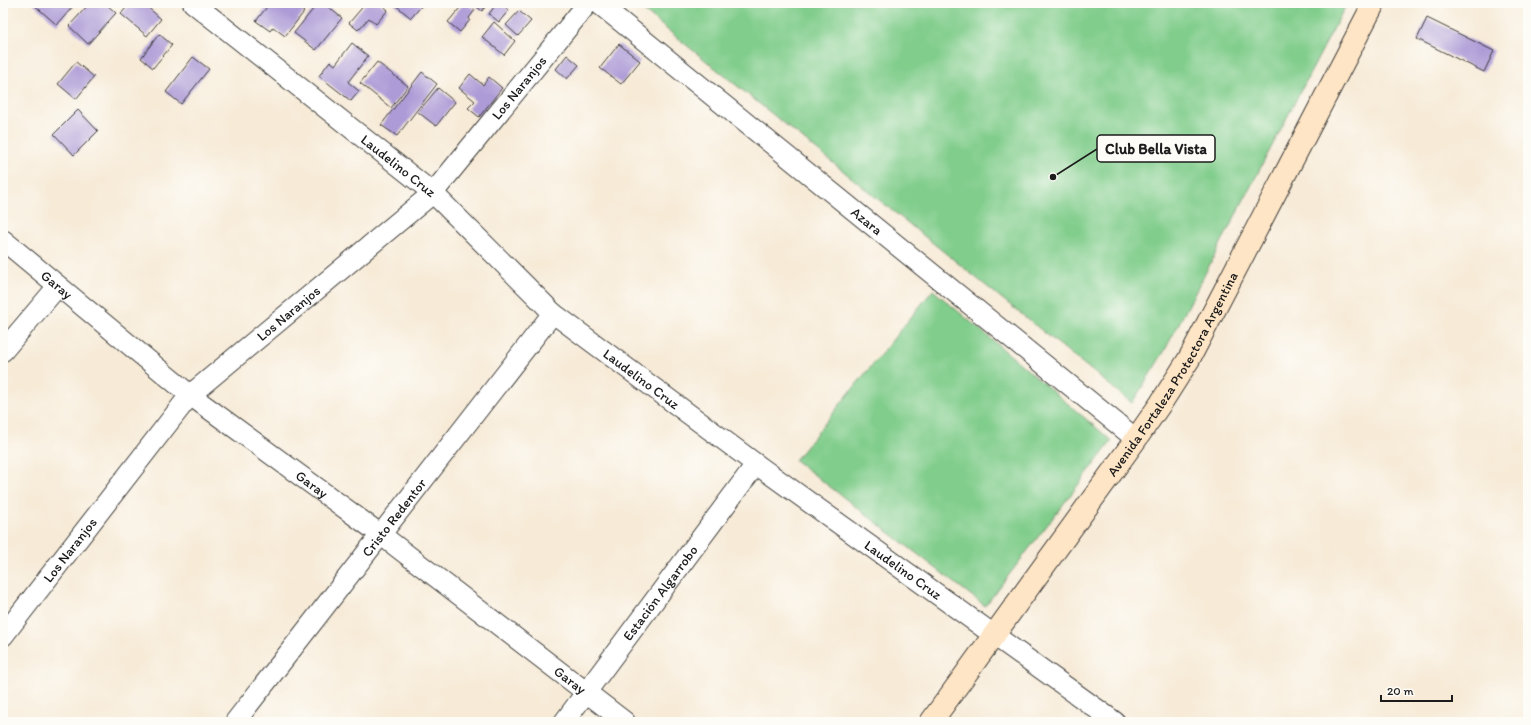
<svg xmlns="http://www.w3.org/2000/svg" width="1531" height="725" font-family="Itim,sans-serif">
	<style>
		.green { fill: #81cd8c; stroke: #4e7454 }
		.building { fill: #ad9bd7 }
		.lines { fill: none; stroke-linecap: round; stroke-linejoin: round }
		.minor-casing { stroke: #3d3b38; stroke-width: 22 }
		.secondary-casing { stroke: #3d3b38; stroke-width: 24 }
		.minor { stroke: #fff; stroke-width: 20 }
		.secondary { stroke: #fee5c5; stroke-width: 22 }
		.labels { text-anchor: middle; stroke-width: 3.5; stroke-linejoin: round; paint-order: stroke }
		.street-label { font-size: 14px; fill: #1c1c1c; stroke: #fdfcf7 }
		.leader { fill: none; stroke: #1c1c1c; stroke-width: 1.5 }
		.callout-dot { fill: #1c1c1c; stroke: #fdfcf7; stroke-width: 1.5 }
		.callout { fill: #fdfcf7; stroke: #1c1c1c; stroke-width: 1.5 }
		.callout-label { font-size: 15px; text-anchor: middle; font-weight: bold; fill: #1c1c1c }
	</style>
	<rect width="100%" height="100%" fill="#fdfcf7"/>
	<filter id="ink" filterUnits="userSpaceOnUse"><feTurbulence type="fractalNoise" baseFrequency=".025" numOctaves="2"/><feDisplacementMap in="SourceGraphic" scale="8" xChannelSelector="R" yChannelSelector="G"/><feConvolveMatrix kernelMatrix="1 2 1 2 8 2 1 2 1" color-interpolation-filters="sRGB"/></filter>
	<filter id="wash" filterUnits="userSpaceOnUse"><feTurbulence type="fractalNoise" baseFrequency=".012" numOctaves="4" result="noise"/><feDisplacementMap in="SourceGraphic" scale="16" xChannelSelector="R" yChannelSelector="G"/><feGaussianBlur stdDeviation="0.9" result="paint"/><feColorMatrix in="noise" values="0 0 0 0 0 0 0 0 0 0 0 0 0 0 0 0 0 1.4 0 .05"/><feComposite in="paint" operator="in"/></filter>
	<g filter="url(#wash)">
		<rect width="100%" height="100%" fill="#f7ebd8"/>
		<path class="green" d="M 634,3 L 1347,3 L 1164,352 L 1132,403 Z
			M 933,290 L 1112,441 L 985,606 L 795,460 Z"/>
		<g id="blocks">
			<path class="building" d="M 32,3 L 73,3 L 75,4 L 57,25 Z
				M 90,3 L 105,3 L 116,13 L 88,44 L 69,26 Z
				M 130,3 L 143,3 L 161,19 L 147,36 L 121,14 Z
				M 270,3 L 293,3 L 304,12 L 285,36 L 273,27 L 270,31 L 256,21 Z
				M 318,3 L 323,3 L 342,18 L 316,50 L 294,33 Z
				M 366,3 L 380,3 L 388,10 L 376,24 L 369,18 L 358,30 L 349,23 Z
				M 393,3 L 424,3 L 411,18 Z
				M 464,3 L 466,3 L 475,10 L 469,18 L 470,20 L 460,32 L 448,22 Z
				M 472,3 L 488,3 L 482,11 Z
				M 497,3 L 500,3 L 509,10 L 499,22 L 489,14 Z
				M 519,11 L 531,21 L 518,36 L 506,25 Z
				M 1427,18 L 1494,51 L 1484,72 L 1417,39 Z
				M 494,22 L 515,41 L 504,55 L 482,37 Z
				M 159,34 L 172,45 L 153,68 L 141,58 Z
				M 352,43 L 368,56 L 348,82 L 359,91 L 351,101 L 319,76 L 330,61 L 335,65 Z
				M 619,44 L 640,61 L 621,84 L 600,68 Z
				M 567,55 L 579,65 L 567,79 L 556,69 Z
				M 193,57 L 209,69 L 181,104 L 166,92 Z
				M 76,62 L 94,77 L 76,99 L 58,84 Z
				M 377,62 L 408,86 L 391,108 L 360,83 Z
				M 422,72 L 437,84 L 397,136 L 381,125 Z
				M 470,74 L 483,85 L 489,77 L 502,88 L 479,117 L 468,108 L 475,101 L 459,88 Z
				M 438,88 L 455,102 L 436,126 L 418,112 Z
				M 78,110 L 98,131 L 74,155 L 54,134 Z"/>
		</g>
	</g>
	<g filter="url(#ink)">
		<use href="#blocks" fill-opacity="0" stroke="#3d3b38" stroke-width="1"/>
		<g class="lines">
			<g class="minor-casing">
				<g id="minor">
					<path id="s1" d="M 193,3 L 433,193 L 553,313 L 756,464 L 1115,722"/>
					<path id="s2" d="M 598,3 L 1136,439"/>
					<path id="s3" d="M 3,240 L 190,395 L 380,534 L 625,722"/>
					<path d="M 3,351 L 58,286"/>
					<path id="s4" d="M 3,636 L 190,395 L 433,193 L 588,3"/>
					<path id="s5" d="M 235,722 L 553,313"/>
					<path id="s6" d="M 564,722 L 756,464"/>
				</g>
			</g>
			<g class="secondary-casing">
				<g id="secondary">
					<path id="s7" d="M 931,722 L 1136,439 L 1161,403 L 1189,359 L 1374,3"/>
				</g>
			</g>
			<use href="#minor" class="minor"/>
			<use href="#secondary" class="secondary"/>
		</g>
	</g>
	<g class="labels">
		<g class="street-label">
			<text dy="5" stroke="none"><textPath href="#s4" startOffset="757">Los Naranjos</textPath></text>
			<text dy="5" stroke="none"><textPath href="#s1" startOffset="262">Laudelino Cruz</textPath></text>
			<text dy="5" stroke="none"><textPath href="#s2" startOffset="346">Azara</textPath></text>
			<text dy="5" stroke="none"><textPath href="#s3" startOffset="70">Garay</textPath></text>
			<text dy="5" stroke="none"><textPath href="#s4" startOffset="433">Los Naranjos</textPath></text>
			<text dy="5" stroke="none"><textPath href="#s7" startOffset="424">Avenida Fortaleza Protectora Argentina</textPath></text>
			<text dy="5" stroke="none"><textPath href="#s1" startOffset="586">Laudelino Cruz</textPath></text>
			<text dy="5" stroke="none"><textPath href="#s3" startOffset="394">Garay</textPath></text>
			<text dy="5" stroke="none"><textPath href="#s5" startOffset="259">Cristo Redentor</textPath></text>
			<text dy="5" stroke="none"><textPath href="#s4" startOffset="109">Los Naranjos</textPath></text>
			<text dy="5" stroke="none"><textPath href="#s1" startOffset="910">Laudelino Cruz</textPath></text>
			<text dy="5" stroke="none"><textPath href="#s6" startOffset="161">Estación Algarrobo</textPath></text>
			<text dy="5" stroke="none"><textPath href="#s3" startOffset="718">Garay</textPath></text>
		</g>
	</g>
	<path class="leader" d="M1053 177L1097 149"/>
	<circle class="callout-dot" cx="1053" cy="177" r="4"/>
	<rect class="callout" x="1097" y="135" width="118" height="27" rx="4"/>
	<g class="callout-label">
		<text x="1156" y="154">Club Bella Vista</text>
	</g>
	<rect width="1531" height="725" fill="none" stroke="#fdfcf7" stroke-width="16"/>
	<path d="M1381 695v6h71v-6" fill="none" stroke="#1c1c1c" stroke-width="2"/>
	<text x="1387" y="695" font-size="12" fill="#1c1c1c" stroke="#fdfcf7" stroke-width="3" paint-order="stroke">20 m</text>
</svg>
